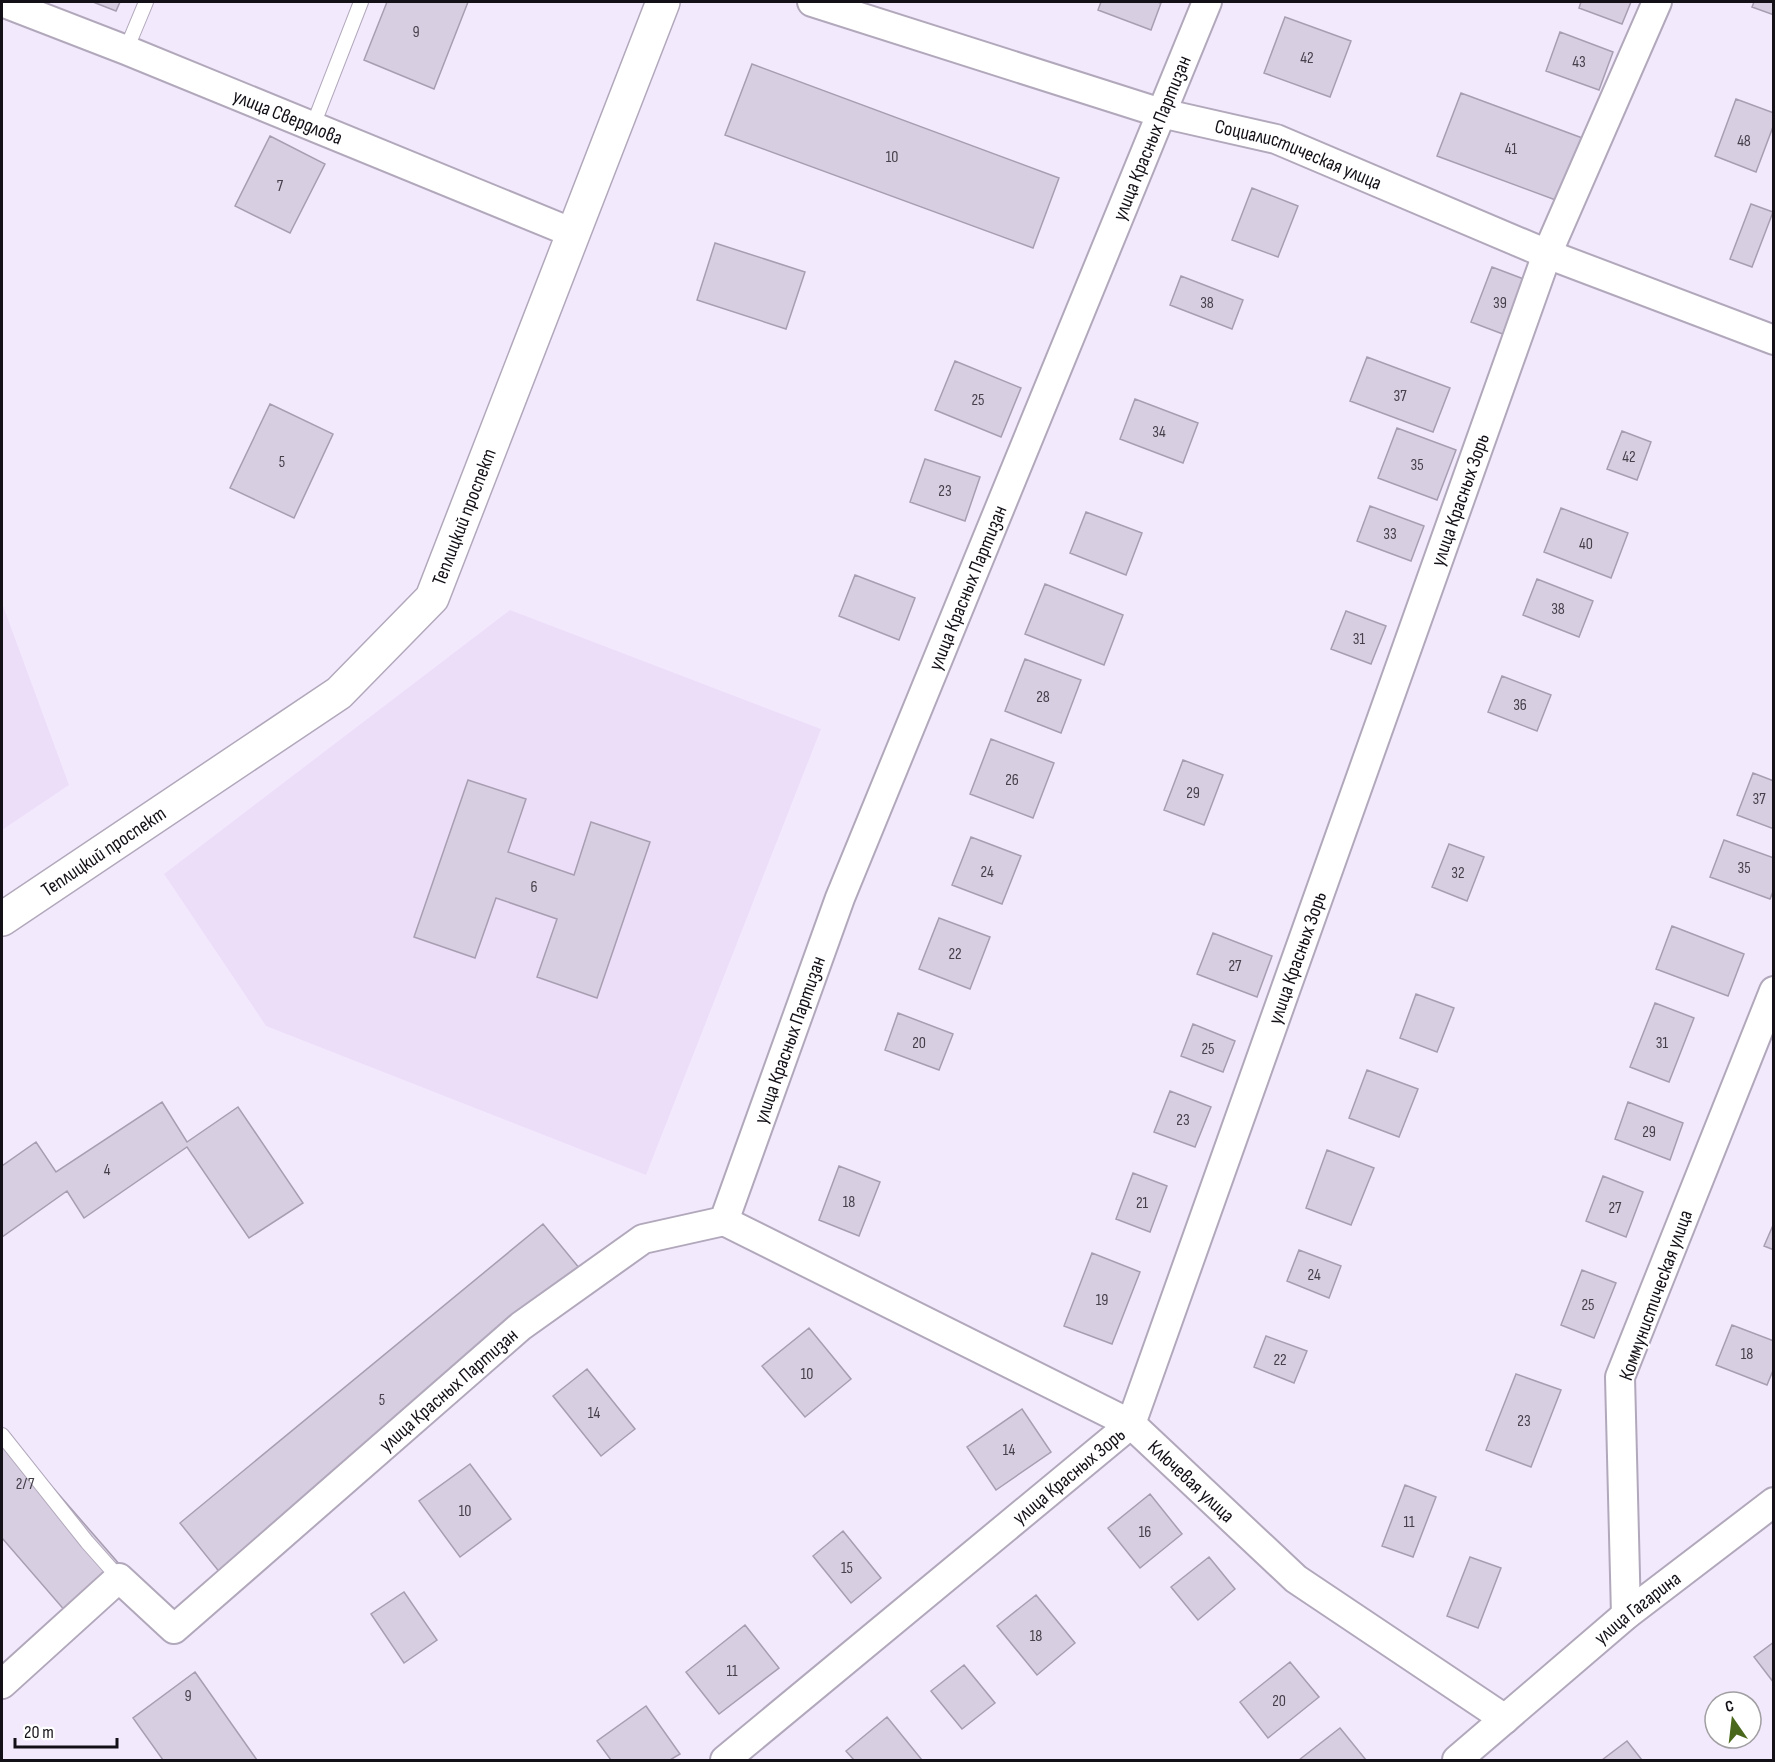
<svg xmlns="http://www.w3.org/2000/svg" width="1775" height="1762" font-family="'Sofia Sans Condensed',sans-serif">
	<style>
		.built { fill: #ecdef9 }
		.building { fill: #d8cee2; stroke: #a89eb1; stroke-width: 1.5 }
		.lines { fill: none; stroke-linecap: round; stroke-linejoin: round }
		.service-casing { stroke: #b2a8bb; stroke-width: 16 }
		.minor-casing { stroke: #b2a8bb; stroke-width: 32 }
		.secondary-casing { stroke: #b2a8bb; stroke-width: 36 }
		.service { stroke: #fff; stroke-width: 14 }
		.minor { stroke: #fff; stroke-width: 28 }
		.secondary { stroke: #fff; stroke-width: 33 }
		.labels { text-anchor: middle; stroke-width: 4.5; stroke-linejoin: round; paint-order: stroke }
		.number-label { font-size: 16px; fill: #45404a }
		.street-label { font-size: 20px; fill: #141017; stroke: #fff }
	</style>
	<rect width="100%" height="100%" fill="#f3e9fd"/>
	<path class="built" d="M 2,603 L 69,785 L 2,830 Z
		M 510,610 L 821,729 L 646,1175 L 266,1026 L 164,874 Z"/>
	<path class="building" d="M 93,2 L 120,2 L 116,11 Z
		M 387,2 L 468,2 L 434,89 L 364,60 Z
		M 1101,2 L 1157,2 L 1161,3 L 1151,30 L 1098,10 Z
		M 1581,2 L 1631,2 L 1622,24 L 1579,8 Z
		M 1754,2 L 1774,2 L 1774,15 L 1752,7 Z
		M 1285,17 L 1351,41 L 1330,97 L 1264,73 Z
		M 1560,32 L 1613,52 L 1599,90 L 1546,71 Z
		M 752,64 L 1059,178 L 1033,248 L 725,135 Z
		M 1461,93 L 1585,139 L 1561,202 L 1437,156 Z
		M 1736,99 L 1774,113 L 1774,124 L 1756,172 L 1715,156 Z
		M 270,136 L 325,164 L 290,233 L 235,206 Z
		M 1252,188 L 1298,206 L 1278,257 L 1232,240 Z
		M 1751,204 L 1773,212 L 1752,267 L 1730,259 Z
		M 715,243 L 805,272 L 786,329 L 697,300 Z
		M 1492,267 L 1529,281 L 1508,336 L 1471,322 Z
		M 1181,276 L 1243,300 L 1232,329 L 1170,305 Z
		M 1367,357 L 1450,388 L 1433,432 L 1350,401 Z
		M 955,361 L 1021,388 L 1001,437 L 935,410 Z
		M 1135,399 L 1198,423 L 1183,463 L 1120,439 Z
		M 270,404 L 333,434 L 294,518 L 230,488 Z
		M 1397,428 L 1456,450 L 1437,500 L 1378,478 Z
		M 1622,431 L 1651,442 L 1637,480 L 1607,469 Z
		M 925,459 L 980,477 L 965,521 L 910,502 Z
		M 1370,506 L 1424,526 L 1411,561 L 1357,541 Z
		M 1561,508 L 1628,533 L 1611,578 L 1544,552 Z
		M 1086,512 L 1142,533 L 1126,575 L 1070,553 Z
		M 855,575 L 915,598 L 899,640 L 839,616 Z
		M 1537,579 L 1593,601 L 1579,637 L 1523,615 Z
		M 1045,584 L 1123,615 L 1104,665 L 1025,634 Z
		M 1346,611 L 1386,626 L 1371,664 L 1331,649 Z
		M 1025,659 L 1081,680 L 1061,733 L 1005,711 Z
		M 1502,676 L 1551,695 L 1537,731 L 1488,712 Z
		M 991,739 L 1054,763 L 1033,818 L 970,794 Z
		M 1183,760 L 1223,775 L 1204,825 L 1164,810 Z
		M 1753,773 L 1774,781 L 1774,829 L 1737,815 Z
		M 468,780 L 526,799 L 508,852 L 574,875 L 591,822 L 650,842 L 597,998 L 537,977 L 557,919 L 496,898 L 475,958 L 414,937 Z
		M 971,837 L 1021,856 L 1002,904 L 952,885 Z
		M 1724,840 L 1774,858 L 1774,889 L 1770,899 L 1710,877 Z
		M 1449,844 L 1484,857 L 1467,901 L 1432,887 Z
		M 939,918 L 990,937 L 970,989 L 919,969 Z
		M 1672,926 L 1744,954 L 1728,996 L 1656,969 Z
		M 1213,933 L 1272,956 L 1257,997 L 1197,974 Z
		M 1416,994 L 1454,1008 L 1437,1052 L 1400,1038 Z
		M 1655,1003 L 1694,1018 L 1669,1082 L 1630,1067 Z
		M 898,1013 L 953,1034 L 939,1070 L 885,1050 Z
		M 1193,1024 L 1235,1041 L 1223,1072 L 1181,1056 Z
		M 1367,1070 L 1418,1089 L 1399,1137 L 1349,1118 Z
		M 1170,1091 L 1211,1107 L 1195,1147 L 1154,1132 Z
		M 162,1102 L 187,1142 L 238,1107 L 303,1203 L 249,1238 L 187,1147 L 84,1218 L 67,1191 L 2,1237 L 2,1166 L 36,1142 L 56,1172 Z
		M 1628,1102 L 1683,1123 L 1670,1160 L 1615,1139 Z
		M 1327,1150 L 1374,1168 L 1351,1225 L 1306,1208 Z
		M 839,1166 L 880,1182 L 859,1236 L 819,1220 Z
		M 1133,1173 L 1167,1186 L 1150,1232 L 1116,1219 Z
		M 1603,1176 L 1643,1192 L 1626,1237 L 1586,1221 Z
		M 1774,1223 L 1774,1250 L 1764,1246 Z
		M 543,1224 L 585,1275 L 221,1574 L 180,1523 Z
		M 1299,1250 L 1341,1266 L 1329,1298 L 1287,1281 Z
		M 1092,1253 L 1140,1272 L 1112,1344 L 1064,1326 Z
		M 1582,1270 L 1616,1283 L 1594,1338 L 1561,1325 Z
		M 1732,1325 L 1774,1341 L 1774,1368 L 1767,1385 L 1716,1365 Z
		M 809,1328 L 851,1379 L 805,1417 L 762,1366 Z
		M 1266,1336 L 1307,1351 L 1294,1383 L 1254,1367 Z
		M 587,1369 L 635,1429 L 601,1456 L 553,1396 Z
		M 1516,1374 L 1561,1390 L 1531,1467 L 1486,1450 Z
		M 1022,1409 L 1051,1452 L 996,1490 L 967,1447 Z
		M 2,1429 L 127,1573 L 73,1620 L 2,1538 Z
		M 470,1464 L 511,1519 L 460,1557 L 419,1501 Z
		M 1405,1485 L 1436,1497 L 1413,1557 L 1382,1546 Z
		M 1150,1494 L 1182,1534 L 1140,1568 L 1108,1528 Z
		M 843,1531 L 881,1578 L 851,1603 L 813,1556 Z
		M 1209,1557 L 1235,1589 L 1198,1620 L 1171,1587 Z
		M 1470,1557 L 1501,1568 L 1478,1628 L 1447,1616 Z
		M 404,1592 L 437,1640 L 404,1663 L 371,1614 Z
		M 1036,1595 L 1075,1643 L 1037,1675 L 997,1626 Z
		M 745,1625 L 779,1668 L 719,1714 L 686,1672 Z
		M 1774,1642 L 1774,1683 L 1754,1657 Z
		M 1290,1662 L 1319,1697 L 1268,1738 L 1240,1702 Z
		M 964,1665 L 995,1703 L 962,1729 L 931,1691 Z
		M 195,1672 L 257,1760 L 163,1760 L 133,1718 Z
		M 646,1706 L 680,1754 L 670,1760 L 611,1760 L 597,1741 Z
		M 887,1717 L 922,1760 L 854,1760 L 846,1751 Z
		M 1340,1728 L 1366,1760 L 1299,1760 Z
		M 1627,1741 L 1642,1760 L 1602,1760 Z"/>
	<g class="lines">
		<g class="service-casing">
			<path id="service" d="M 126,50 L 146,2
				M 312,128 L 361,2
				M 2,1435 L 87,1542 L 119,1578"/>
		</g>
		<g class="minor-casing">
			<g id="minor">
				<path id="s1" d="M 2,2 L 126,50 L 573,233"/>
				<path id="s2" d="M 812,2 L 1161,113 L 1276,139 L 1547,254 L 1774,340"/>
				<path id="s3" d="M 724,1221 L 1131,1424 L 1296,1579 L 1505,1719"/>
				<path d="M 1626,1615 L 1620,1377 L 1774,991"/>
				<path id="s4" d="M 2,1684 L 119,1578 L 174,1629 L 521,1326 L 643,1239 L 724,1221 L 840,898 L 1207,2"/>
				<path id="s5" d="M 725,1760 L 1131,1424 L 1547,254 L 1657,2"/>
				<path id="s6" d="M 1457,1760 L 1626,1615 L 1774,1502"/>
			</g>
		</g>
		<g class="secondary-casing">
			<g id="secondary">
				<path id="s7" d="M 2,919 L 339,693 L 432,598 L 663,2"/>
			</g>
		</g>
		<use href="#service" class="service"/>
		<use href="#minor" class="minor"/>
		<use href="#secondary" class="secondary"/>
	</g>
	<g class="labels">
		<g class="number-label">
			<text x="416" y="37">9</text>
			<text x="1307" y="63">42</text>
			<text x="1579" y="67">43</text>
			<text x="1744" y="146">48</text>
			<text x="1511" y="154">41</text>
			<text x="892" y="162">10</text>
			<text x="280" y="191">7</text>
			<text x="1207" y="308">38</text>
			<text x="1500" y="308">39</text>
			<text x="1400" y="401">37</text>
			<text x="978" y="405">25</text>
			<text x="1159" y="437">34</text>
			<text x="1629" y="462">42</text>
			<text x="282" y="467">5</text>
			<text x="1417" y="470">35</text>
			<text x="945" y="496">23</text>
			<text x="1390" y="539">33</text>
			<text x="1586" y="549">40</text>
			<text x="1558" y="614">38</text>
			<text x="1359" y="644">31</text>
			<text x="1043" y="702">28</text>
			<text x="1520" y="710">36</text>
			<text x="1012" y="785">26</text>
			<text x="1193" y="798">29</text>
			<text x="1759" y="804">37</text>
			<text x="1744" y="873">35</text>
			<text x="987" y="877">24</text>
			<text x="1458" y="878">32</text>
			<text x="534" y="892">6</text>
			<text x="955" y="959">22</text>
			<text x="1235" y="971">27</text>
			<text x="919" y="1048">20</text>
			<text x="1662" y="1048">31</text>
			<text x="1208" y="1054">25</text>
			<text x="1183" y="1125">23</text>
			<text x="1649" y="1137">29</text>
			<text x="107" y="1175">4</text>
			<text x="849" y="1207">18</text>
			<text x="1142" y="1208">21</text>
			<text x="1615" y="1213">27</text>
			<text x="1314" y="1280">24</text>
			<text x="1102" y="1305">19</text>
			<text x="1588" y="1310">25</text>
			<text x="1747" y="1359">18</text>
			<text x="1280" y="1365">22</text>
			<text x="807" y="1379">10</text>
			<text x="382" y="1405">5</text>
			<text x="594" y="1418">14</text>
			<text x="1524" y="1426">23</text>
			<text x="1009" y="1455">14</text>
			<text x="25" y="1489">2/7</text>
			<text x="465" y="1516">10</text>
			<text x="1409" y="1527">11</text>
			<text x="1145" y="1537">16</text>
			<text x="847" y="1573">15</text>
			<text x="1036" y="1641">18</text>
			<text x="732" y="1676">11</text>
			<text x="188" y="1701">9</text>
			<text x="1279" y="1706">20</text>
		</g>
		<g class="street-label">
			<text dy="7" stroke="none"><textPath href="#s1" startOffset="308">улица Свердлова</textPath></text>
			<text dy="7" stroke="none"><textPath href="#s4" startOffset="2091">улица Красных Партизан</textPath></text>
			<text dy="7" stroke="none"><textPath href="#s2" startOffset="510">Социалистическая улица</textPath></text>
			<text dy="7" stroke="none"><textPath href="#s5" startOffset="1508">улица Красных Зорь</textPath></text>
			<text dy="7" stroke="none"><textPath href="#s7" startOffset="626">Теплицкий проспект</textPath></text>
			<text dy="7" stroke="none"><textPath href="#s4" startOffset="1605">улица Красных Партизан</textPath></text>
			<text dy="7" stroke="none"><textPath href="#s7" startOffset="122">Теплицкий проспект</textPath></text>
			<text dy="7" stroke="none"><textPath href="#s5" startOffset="1022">улица Красных Зорь</textPath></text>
			<text dy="7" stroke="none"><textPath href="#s4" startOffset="1119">улица Красных Партизан</textPath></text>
			<text transform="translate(1655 1295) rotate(-70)" y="7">Коммунистическая улица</text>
			<text dy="7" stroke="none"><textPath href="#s4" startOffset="597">улица Красных Партизан</textPath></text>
			<text dy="7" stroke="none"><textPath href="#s5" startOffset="446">улица Красных Зорь</textPath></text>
			<text dy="7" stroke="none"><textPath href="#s3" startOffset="538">Ключевая улица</textPath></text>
			<text dy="7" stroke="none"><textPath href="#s6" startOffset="236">улица Гагарина</textPath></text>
		</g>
	</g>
	<rect width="1775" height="1762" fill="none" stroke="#141017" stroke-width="6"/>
	<g transform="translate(1733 1720) rotate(346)"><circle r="28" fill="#ffffff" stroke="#a19fa2" stroke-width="1.5"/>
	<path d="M0-4.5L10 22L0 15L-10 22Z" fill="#4a681c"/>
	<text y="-9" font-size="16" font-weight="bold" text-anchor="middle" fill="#141017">С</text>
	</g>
	<path d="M15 1738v9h102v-9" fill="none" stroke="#141017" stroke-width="3"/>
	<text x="24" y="1738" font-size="18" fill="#141017" stroke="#ffffff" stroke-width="4.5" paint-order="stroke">20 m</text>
</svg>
